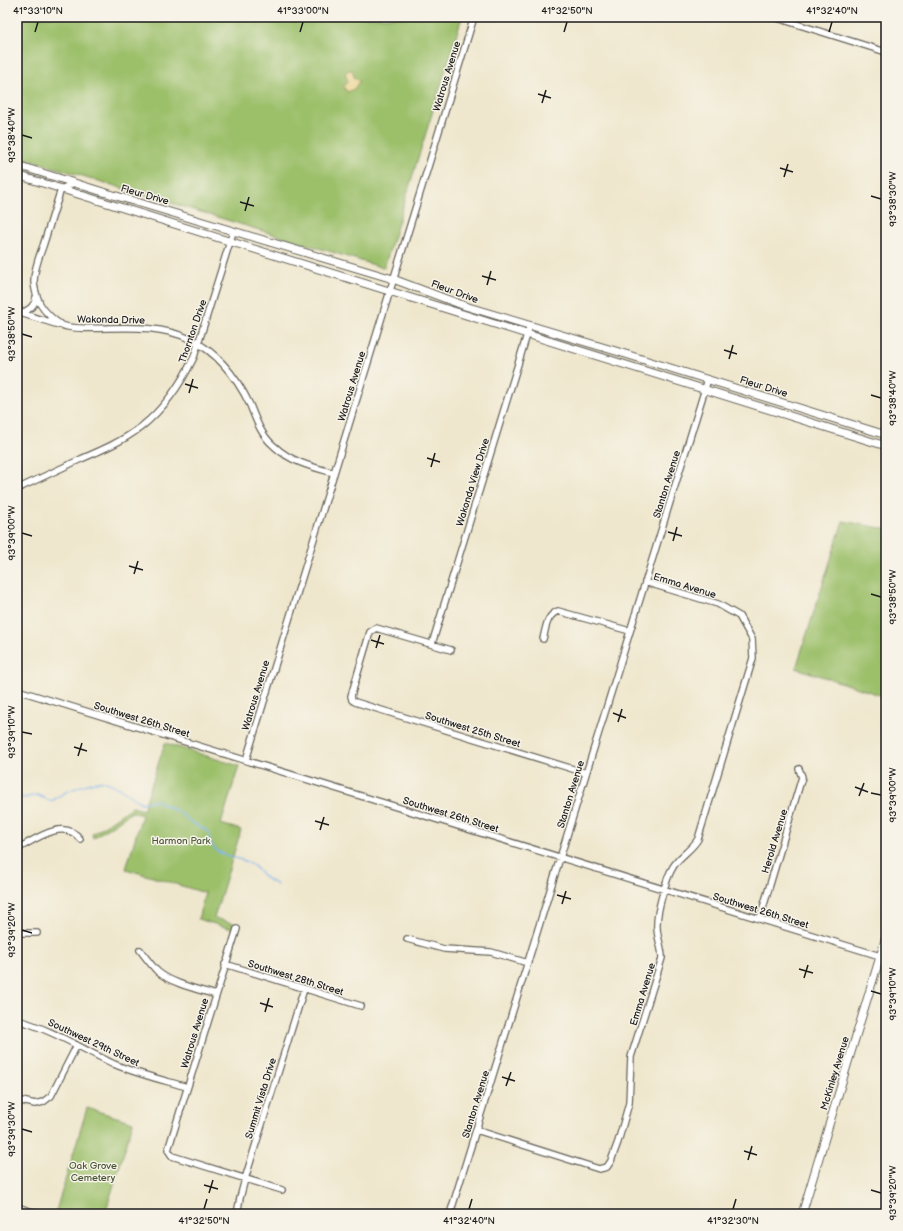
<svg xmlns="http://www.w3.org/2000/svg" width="903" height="1231" font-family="'Balsamiq Sans',sans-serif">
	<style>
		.green { fill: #9cc06b; stroke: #5c6e44 }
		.sand { fill: #eeda9e; stroke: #857b5d }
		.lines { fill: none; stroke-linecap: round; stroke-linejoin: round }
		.stream { stroke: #7bb4eb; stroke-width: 1.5 }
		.minor-casing { stroke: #66635a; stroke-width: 8 }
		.major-casing { stroke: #66635a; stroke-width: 9 }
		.minor { stroke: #fff; stroke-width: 5.5 }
		.major { stroke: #fff; stroke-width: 7 }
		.ticks { fill: none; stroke: #1c1c1c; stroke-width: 1.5 }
		.labels { text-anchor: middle; stroke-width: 3; stroke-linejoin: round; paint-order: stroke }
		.street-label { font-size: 10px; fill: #1c1c1c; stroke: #f7f3e8 }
		.park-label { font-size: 10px; fill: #495538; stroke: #f7f3e8 }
		.neatline { fill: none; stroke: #1c1c1c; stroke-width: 1.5 }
		.ticks-label { font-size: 10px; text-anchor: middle; fill: #1c1c1c }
	</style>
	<rect width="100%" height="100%" fill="#f7f3e8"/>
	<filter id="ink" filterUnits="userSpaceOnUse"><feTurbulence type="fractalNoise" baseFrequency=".025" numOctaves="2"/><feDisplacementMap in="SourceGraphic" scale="8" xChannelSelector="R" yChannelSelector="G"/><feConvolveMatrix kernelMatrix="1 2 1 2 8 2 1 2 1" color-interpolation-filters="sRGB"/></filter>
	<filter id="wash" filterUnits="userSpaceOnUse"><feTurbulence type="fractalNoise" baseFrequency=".012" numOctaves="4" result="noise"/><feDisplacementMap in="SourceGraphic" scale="16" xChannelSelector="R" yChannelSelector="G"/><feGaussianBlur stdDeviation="0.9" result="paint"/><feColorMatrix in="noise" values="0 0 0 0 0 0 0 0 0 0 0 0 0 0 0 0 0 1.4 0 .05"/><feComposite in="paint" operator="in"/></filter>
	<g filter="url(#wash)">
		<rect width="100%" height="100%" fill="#efe7cd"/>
		<path class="green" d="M 17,17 L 462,17 L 384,268 L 17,156 Z
			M 843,521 L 886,529 L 886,697 L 796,668 Z
			M 165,743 L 239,766 L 221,824 L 241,830 L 214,918 L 234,924 L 232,929 L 198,919 L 205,893 L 126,869 L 142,815 L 132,812 L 93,838 L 92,834 L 132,807 L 143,810 Z
			M 87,1108 L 133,1122 L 105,1214 L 55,1214 Z"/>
		<path class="sand" d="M 348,70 L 352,70 L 355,79 L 359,80 L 359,82 L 354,89 L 347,92 L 345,89 L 344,86 L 348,81 L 345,74 Z"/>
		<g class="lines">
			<path class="stream" d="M 17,797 L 25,798 L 37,795 L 51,801 C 56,799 59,796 64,793 C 73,789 97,779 106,782 C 117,785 131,797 142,803 L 155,800 L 182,814 L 189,821 L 209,832 C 208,856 231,855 247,862 C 255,865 258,871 264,876 C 267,880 273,882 277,885"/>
		</g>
	</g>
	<g filter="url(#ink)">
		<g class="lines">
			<g class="minor-casing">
				<path id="minor" d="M 774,17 L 886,52
					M 74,183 L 61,189 C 55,208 49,227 43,246 C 39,257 34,269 34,281 C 34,289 37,297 40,304 C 45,312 54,321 62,325 C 71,330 96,328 107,328 C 135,327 164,327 190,339 C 217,352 237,378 250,405 C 256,420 261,435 274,446 C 291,462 312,467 334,473
					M 17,312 L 59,325
					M 22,313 C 30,309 35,306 36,297
					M 17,489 C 38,479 60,469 81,459 C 102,450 123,441 141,427 C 165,408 181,384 194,357 L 233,232
					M 543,639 C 546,628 546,616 558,611 L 630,631
					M 432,644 L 530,325
					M 451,650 L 376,628 L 370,632 L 351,696 L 352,700 L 355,702 L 586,773
					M 17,690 L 880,956
					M 246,760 L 474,17
					M 17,849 C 34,840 64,817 80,839
					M 760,918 L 802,777 L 799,769
					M 237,929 L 168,1150 L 172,1156 L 282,1190
					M 17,933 L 37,933
					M 407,939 L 444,949 L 491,952 L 528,963
					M 140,950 C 146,958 151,965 158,972 C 173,984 197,989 216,995
					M 225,964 L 361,1006
					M 17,1020 C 51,1029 82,1049 114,1064 C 137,1074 163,1080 187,1087
					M 17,1100 L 35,1104 L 43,1102 L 51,1096 L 77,1045
					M 476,1130 L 599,1169 L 607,1167 L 611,1161 L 618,1142 L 629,1103 L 631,1057 L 662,958 C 662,947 657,938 657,927 C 656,914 666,878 673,867 C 679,856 691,851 698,839 L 753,658 L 752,639 L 739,616 L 718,604 L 645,582
					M 17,1207 L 39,1214
					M 237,1214 L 240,1198 L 245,1179 L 304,989
					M 450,1214 L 708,379"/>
			</g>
			<g class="major-casing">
				<path id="major" d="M 17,165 L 100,191 L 393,279 L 465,306 L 619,352 L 886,435
					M 17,175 C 308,263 595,358 886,446
					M 802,1214 L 886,937"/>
			</g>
			<use href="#minor" class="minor"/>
			<use href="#major" class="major"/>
		</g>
	</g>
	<path class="ticks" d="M 35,32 L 38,22M 300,32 L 303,22M 564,32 L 567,22M 829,32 L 832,22M 538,94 L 551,98M 542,103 L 546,90M 22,135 L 32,138M 780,168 L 793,172M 784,177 L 788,164M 871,196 L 881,199M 240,202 L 254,206M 245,211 L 249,197M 482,276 L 496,280M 487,285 L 491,271M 22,334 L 32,337M 724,350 L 737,354M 729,359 L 733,345M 185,384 L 198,388M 189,393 L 193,379M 871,395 L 881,398M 427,458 L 440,462M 431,467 L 435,453M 668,532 L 682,536M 22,533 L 32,536M 673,541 L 677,527M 129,566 L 143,570M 134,574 L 138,561M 871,594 L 881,597M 371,640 L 384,644M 376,648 L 380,635M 613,713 L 626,718M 618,722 L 622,709M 22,732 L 32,734M 74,747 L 87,751M 78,756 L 82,743M 855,787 L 868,792M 871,793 L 881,795M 859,796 L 864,783M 315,821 L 329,825M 320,830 L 324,817M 557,895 L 571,899M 562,904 L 566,891M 22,930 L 32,933M 799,969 L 813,973M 804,978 L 808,965M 871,991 L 881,994M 260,1003 L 273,1007M 265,1012 L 269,998M 502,1077 L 515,1081M 506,1086 L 511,1072M 22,1129 L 32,1132M 744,1151 L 757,1155M 748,1160 L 752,1146M 204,1185 L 218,1189M 871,1190 L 881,1193M 209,1193 L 213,1180M 204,1209 L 207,1199M 469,1209 L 472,1199M 733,1209 L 736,1199"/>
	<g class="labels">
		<g class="street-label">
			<text transform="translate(446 76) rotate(-73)" y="4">Watrous Avenue</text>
			<text transform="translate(145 194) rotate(16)" y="4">Fleur Drive</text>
			<text transform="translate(455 291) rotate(20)" y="4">Fleur Drive</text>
			<text transform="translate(111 319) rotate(1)" y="4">Wakonda Drive</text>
			<text transform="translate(192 331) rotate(-71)" y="4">Thornton Drive</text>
			<text transform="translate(351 386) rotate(-73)" y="4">Watrous Avenue</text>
			<text transform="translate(764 386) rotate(17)" y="4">Fleur Drive</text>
			<text transform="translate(472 482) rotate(-73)" y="4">Wakonda View Drive</text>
			<text transform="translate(666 484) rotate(-73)" y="4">Stanton Avenue</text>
			<text transform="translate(685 585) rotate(17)" y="4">Emma Avenue</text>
			<text transform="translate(255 695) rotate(-73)" y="4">Watrous Avenue</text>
			<text transform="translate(142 719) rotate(17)" y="4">Southwest 26th Street</text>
			<text transform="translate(473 729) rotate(17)" y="4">Southwest 25th Street</text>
			<text transform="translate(570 794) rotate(-73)" y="4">Stanton Avenue</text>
			<text transform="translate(451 814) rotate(17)" y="4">Southwest 26th Street</text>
			<text transform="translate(774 841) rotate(-73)" y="4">Herold Avenue</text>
			<text transform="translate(761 910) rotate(17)" y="4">Southwest 26th Street</text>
			<text transform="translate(296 977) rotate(17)" y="4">Southwest 28th Street</text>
			<text transform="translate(642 994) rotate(-73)" y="4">Emma Avenue</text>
			<text transform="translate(194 1033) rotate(-73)" y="4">Watrous Avenue</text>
			<text transform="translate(94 1042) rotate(25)" y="4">Southwest 29th Street</text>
			<text transform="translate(834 1073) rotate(-73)" y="4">McKinley Avenue</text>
			<text transform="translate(260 1098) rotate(-73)" y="4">Summit Vista Drive</text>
			<text transform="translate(475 1104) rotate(-73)" y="4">Stanton Avenue</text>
		</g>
		<g class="park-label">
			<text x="181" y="844">Harmon Park</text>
			<text x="93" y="1169">Oak Grove<tspan x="93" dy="12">Cemetery</tspan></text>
		</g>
	</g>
	<rect width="903" height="1231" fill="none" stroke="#f7f3e8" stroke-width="44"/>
	<rect x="22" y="22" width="859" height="1187" class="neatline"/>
	<g class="ticks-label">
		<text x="38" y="14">41°33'10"N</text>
		<text x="303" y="14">41°33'00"N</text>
		<text x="567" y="14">41°32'50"N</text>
		<text x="832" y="14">41°32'40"N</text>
		<text transform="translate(11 135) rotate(-90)" y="4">93°38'40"W</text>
		<text transform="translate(892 199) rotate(-90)" y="4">93°38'30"W</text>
		<text transform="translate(11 334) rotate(-90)" y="4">93°38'50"W</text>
		<text transform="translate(892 398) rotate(-90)" y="4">93°38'40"W</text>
		<text transform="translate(11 533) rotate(-90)" y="4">93°39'00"W</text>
		<text transform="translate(892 597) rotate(-90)" y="4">93°38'50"W</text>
		<text transform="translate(11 732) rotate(-90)" y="4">93°39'10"W</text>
		<text transform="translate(892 795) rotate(-90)" y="4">93°39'00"W</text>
		<text transform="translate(11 930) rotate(-90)" y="4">93°39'20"W</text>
		<text transform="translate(892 994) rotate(-90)" y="4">93°39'10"W</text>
		<text transform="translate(11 1129) rotate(-90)" y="4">93°39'30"W</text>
		<text transform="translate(892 1193) rotate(-90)" y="4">93°39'20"W</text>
		<text x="204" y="1224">41°32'50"N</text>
		<text x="469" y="1224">41°32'40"N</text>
		<text x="733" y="1224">41°32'30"N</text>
	</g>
</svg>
